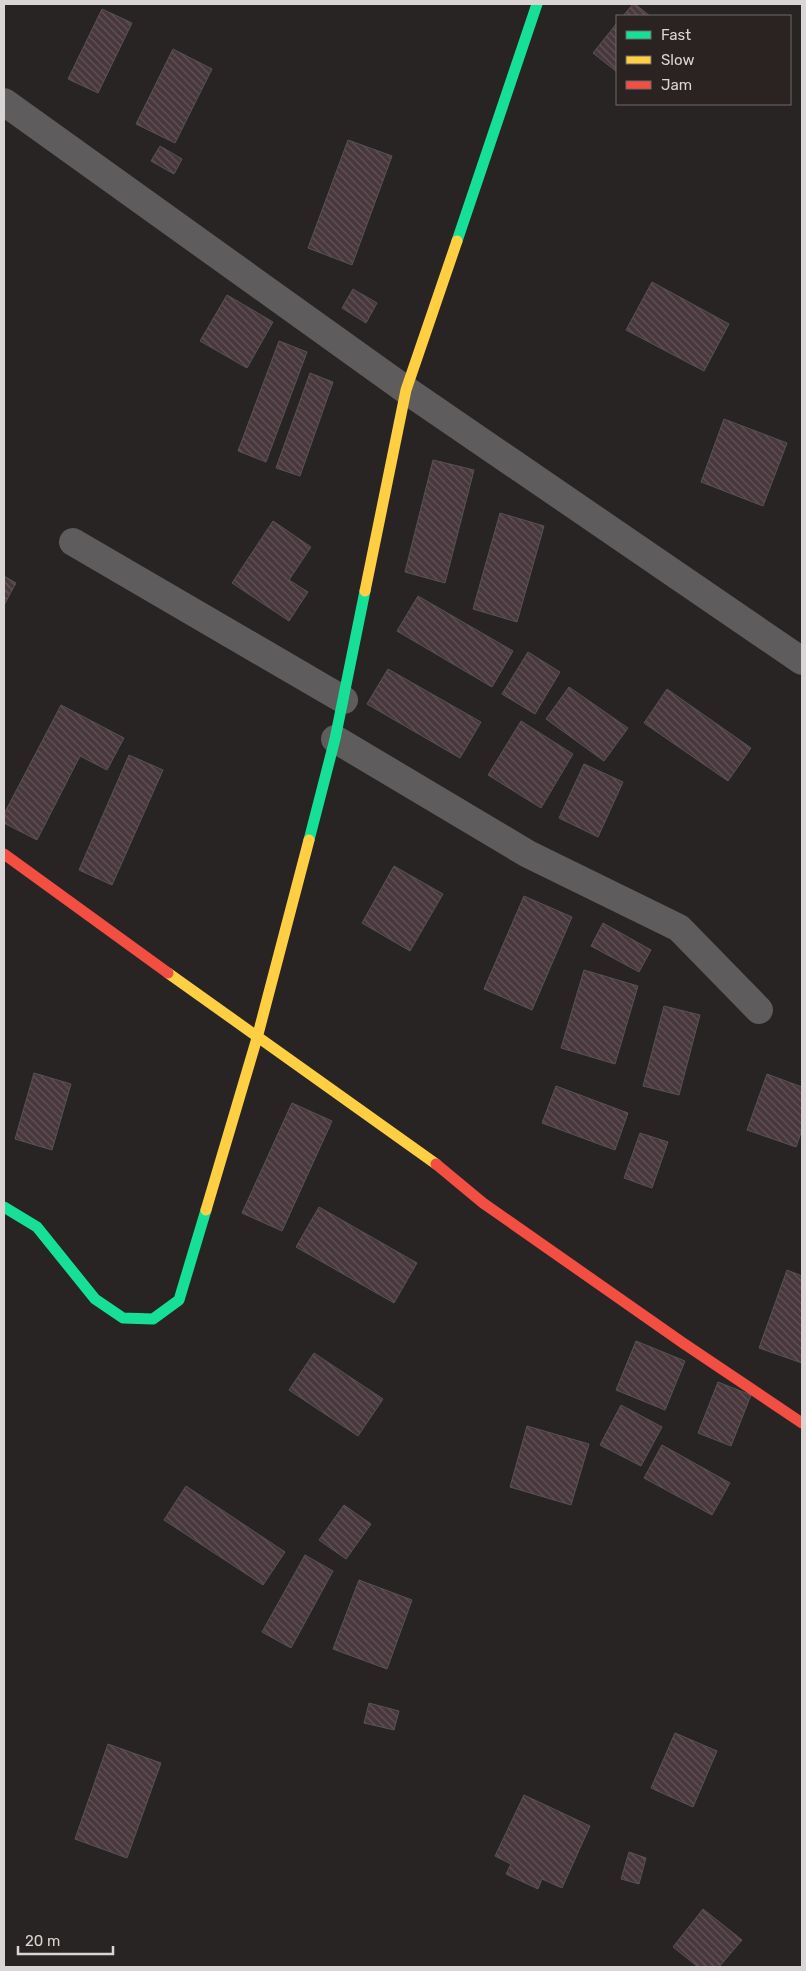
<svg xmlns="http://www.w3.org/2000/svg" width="806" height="1971" font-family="Rubik,sans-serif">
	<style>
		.building { fill: url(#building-back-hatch); stroke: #565354 }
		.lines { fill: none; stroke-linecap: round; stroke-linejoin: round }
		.street { stroke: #5e5c5c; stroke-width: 28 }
		.fast { stroke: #16e098; stroke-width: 11 }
		.slow { stroke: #ffcf43; stroke-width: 11 }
		.jam { stroke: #f24e42; stroke-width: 11 }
	</style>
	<defs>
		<pattern id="building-back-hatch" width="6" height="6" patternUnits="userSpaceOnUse" patternTransform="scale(1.25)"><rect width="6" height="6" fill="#48383e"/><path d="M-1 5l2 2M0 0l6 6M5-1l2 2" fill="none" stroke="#625459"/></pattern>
	</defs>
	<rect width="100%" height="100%" fill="#282424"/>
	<path class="building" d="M 633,4 L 635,4 L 650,16 L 623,16 Z
		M 102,9 L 132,23 L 98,93 L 68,79 Z
		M 617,23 L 617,72 L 593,53 Z
		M 173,49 L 212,69 L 175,143 L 136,124 Z
		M 348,140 L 392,156 L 352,265 L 308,248 Z
		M 160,146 L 182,159 L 174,174 L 151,161 Z
		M 652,282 L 729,324 L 704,371 L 626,330 Z
		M 353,289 L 377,303 L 366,323 L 342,308 Z
		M 227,295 L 273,322 L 247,368 L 200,341 Z
		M 279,341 L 307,352 L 266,462 L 238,451 Z
		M 310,373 L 333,382 L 300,476 L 276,468 Z
		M 724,419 L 787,443 L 763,506 L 701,482 Z
		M 433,460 L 474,470 L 445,583 L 405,572 Z
		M 500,513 L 544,526 L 517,622 L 473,609 Z
		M 273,521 L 311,547 L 289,580 L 308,592 L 289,621 L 232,583 Z
		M 4,576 L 16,583 L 4,605 Z
		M 418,596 L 513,651 L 492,687 L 397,631 Z
		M 528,652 L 560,672 L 535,714 L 502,694 Z
		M 388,669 L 481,722 L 460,758 L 367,704 Z
		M 569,687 L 628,728 L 604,761 L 546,719 Z
		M 667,689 L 751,748 L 728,781 L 644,723 Z
		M 61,705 L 124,738 L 107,770 L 80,756 L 37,840 L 4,823 L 4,814 Z
		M 521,721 L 573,754 L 541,808 L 488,775 Z
		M 129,755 L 163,770 L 112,885 L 79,870 Z
		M 584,764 L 623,782 L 598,837 L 559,818 Z
		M 394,866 L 443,894 L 410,951 L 362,923 Z
		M 524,896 L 572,917 L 532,1010 L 484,989 Z
		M 603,923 L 651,950 L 639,972 L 591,946 Z
		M 584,970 L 638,986 L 615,1064 L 561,1048 Z
		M 664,1006 L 700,1015 L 679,1095 L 643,1086 Z
		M 34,1073 L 71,1084 L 52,1150 L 15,1139 Z
		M 767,1074 L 802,1087 L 802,1130 L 796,1147 L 747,1130 Z
		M 556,1086 L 628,1113 L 615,1150 L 542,1123 Z
		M 292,1103 L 332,1121 L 282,1231 L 242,1213 Z
		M 640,1133 L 668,1142 L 652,1188 L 624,1178 Z
		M 319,1207 L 417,1263 L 394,1303 L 296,1247 Z
		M 787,1270 L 802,1276 L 802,1363 L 759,1348 Z
		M 636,1341 L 685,1361 L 665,1410 L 616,1390 Z
		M 314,1353 L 383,1399 L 358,1436 L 289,1390 Z
		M 718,1382 L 751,1395 L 731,1446 L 698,1433 Z
		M 621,1405 L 662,1427 L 641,1466 L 600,1445 Z
		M 527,1426 L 589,1444 L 571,1505 L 510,1487 Z
		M 662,1445 L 730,1483 L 712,1515 L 644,1478 Z
		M 186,1486 L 285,1552 L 263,1585 L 164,1520 Z
		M 344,1505 L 371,1524 L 346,1559 L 319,1540 Z
		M 305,1555 L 333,1571 L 291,1648 L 262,1632 Z
		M 359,1580 L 412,1600 L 387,1669 L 333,1649 Z
		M 369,1703 L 399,1711 L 394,1730 L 364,1723 Z
		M 675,1733 L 717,1751 L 693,1807 L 651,1788 Z
		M 108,1744 L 161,1763 L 127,1858 L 75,1839 Z
		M 524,1795 L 590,1826 L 562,1888 L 542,1879 L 538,1889 L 506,1874 L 511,1864 L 495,1856 Z
		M 629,1852 L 646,1858 L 639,1884 L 621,1879 Z
		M 703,1909 L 742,1940 L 719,1967 L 698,1967 L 673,1947 Z"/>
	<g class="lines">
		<path class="street" d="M 4,102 L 406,390 L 802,661
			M 73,542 L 344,700
			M 335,739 L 528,854 L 679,928 L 759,1010"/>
		<path class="fast" d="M 457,241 L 537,4
			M 309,840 L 335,739 L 365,591
			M 4,1207 L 37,1227 L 95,1299 L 123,1318 L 153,1319 L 179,1300 L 206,1210"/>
		<path class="slow" d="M 365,591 L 406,390 L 457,241
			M 168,973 L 436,1164
			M 206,1210 L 257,1038 L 309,840"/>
		<path class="jam" d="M 4,854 L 168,973
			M 436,1164 L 483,1203 L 683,1343 L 802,1423"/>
	</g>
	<rect width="806" height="1971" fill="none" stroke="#dad5d5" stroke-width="10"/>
	<rect x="616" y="15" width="175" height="90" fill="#2a2322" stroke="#706a6a"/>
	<rect x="626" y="31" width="25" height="8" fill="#16e098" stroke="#706a6a"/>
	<text x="661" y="40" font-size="15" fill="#dad5d5">Fast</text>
	<rect x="626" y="56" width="25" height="8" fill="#ffcf43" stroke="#706a6a"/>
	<text x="661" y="65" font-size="15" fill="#dad5d5">Slow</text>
	<rect x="626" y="81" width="25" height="8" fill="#f24e42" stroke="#706a6a"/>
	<text x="661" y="90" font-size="15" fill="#dad5d5">Jam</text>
	<path d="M18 1946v8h95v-8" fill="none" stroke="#dad5d5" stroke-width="2.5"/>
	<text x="25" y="1946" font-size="15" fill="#dad5d5" stroke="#2a2322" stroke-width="4" paint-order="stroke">20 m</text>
</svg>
